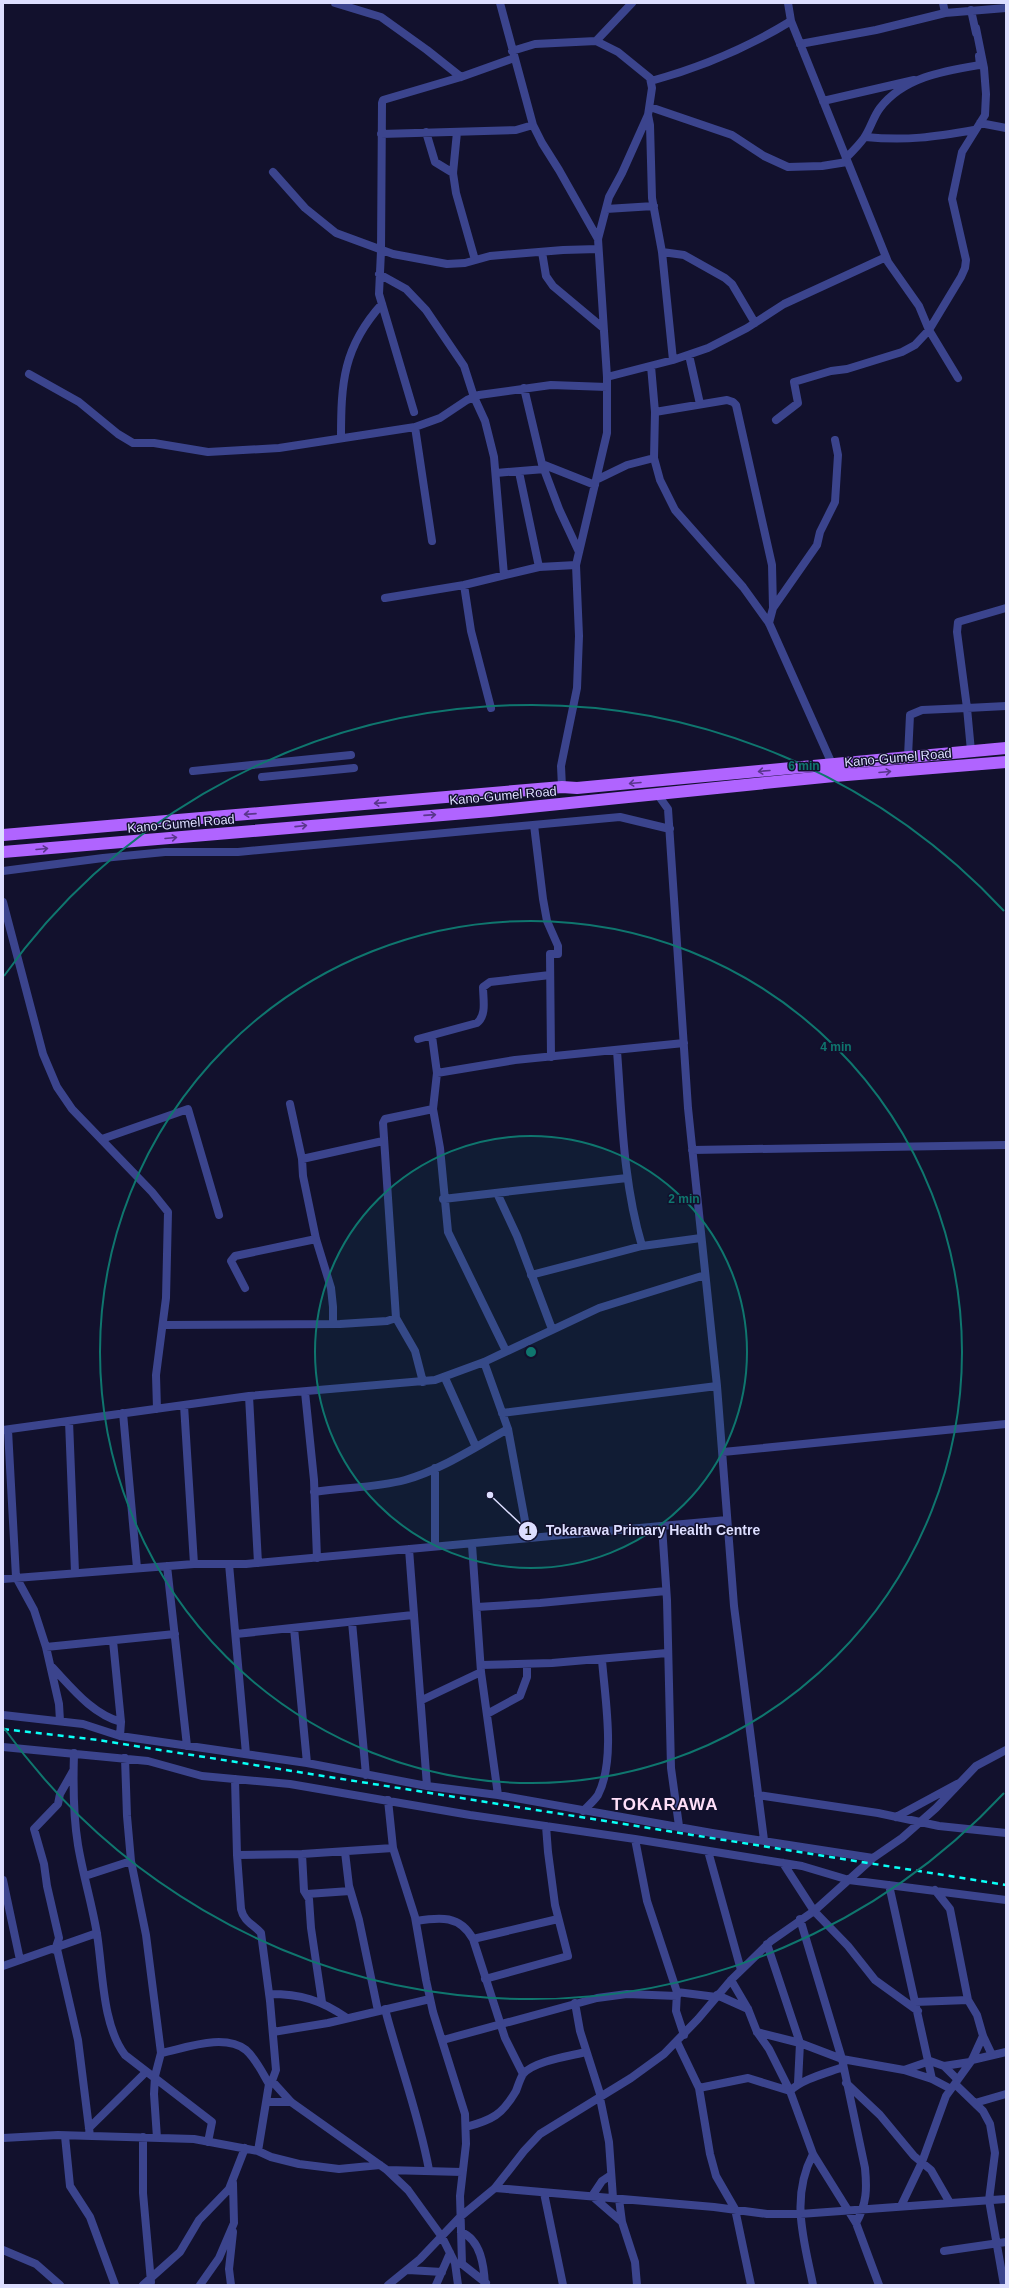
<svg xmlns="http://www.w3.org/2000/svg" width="1009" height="2288" font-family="Arial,sans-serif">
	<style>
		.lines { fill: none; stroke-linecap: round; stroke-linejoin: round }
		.street { stroke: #3b448d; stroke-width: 8 }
		.primary { stroke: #b064ff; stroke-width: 12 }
		.rail { stroke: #09fff6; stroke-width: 2.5; stroke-dasharray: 6 5; stroke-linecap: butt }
		.oneway { stroke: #59368c }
		.ring { fill: none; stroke: #0f766e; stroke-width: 2 }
		.labels { text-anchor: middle; stroke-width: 3; stroke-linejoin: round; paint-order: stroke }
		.street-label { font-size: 13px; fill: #dddeff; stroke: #12112d }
		.district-label { font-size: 17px; font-weight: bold; letter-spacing: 1px; fill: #ffdff8; stroke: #12112d }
		.centre { fill: #0f766e; stroke: #12112d; stroke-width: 2 }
		.ring-label { font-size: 12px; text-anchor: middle; font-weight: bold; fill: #0f766e; stroke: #12112d; stroke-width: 3; stroke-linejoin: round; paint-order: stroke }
		.leader { fill: none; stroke: #dddeff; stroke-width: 1.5 }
		.callout-dot { fill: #dddeff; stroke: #12112d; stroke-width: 1.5 }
		.mark-label { font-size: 12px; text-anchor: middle; font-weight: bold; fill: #111 }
		.callout-label { font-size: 14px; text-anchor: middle; font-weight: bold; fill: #dddeff; stroke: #12112d; stroke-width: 3; stroke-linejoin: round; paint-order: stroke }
	</style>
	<rect width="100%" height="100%" fill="#12112d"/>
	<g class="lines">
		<path class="street" d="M 335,3 L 381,17 L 427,50 L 461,77
			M 500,3 L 533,125 L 542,143 L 559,170 L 598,239
			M 788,3 L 791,21 L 888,262 L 919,306 L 929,330 L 958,378
			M 943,3 L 945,13
			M 971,10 L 976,33
			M 596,41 L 632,3
			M 800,44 L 876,30 L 945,13 L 1006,8
			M 512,51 L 535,44 L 596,41 L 618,52 L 650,78 L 652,88 L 648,115 L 622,173 L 609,197 L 598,239 L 607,377 L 607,433 L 576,565 L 579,636 L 577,688 L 561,766 L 562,787
			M 651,81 C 702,67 747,48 791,21
			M 823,101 L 914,80
			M 650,107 L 732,135 L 764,156 L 788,167 L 822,166 L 847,162
			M 648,115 L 650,125 L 652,198 L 662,252 L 673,360
			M 980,123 L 1006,128
			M 426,132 L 435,162 L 453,173
			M 457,132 L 453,173 L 456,193 L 475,260
			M 381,134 L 516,130 L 533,125
			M 865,137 C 907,141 934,137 974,130
			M 846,158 C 852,152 859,145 864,138 C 871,128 873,117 880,108 C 904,77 944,71 980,65 L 979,56
			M 273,172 L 305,208 L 336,233 L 393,254 L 447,264 L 465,263 L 490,256 L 563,250 L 598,249
			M 606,209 L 654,206
			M 542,252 L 546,276 L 553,286 L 602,327
			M 662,252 L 684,255 L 725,278 L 732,284 L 755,323
			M 379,274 L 406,289 L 426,310 L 464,366 L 474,397 L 485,421 L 494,457 L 504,575
			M 689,355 L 700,404
			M 651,366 L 655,412 L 654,458 L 660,480 L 675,510 L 743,587 L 769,623 L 832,764
			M 29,374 L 79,402 L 118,434 L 133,443 L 154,443 L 208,452 L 279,448 L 415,427 L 440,418 L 467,400 L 479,395 L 551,385 L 607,387
			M 607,377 L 673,360 L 708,348 L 747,328 L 784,304 L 886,257
			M 524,388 L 542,464 L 559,509 L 579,552
			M 414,412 L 379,294 L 381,251 L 382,103 L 383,100 L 461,77 L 514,58
			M 655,412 L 727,400 L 733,402 L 736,405 L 772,565 L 773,608
			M 776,420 L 798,403 L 794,382 L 831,371 L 847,369 L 902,352 L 915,345 L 929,330 L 961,277 L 965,268 L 966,260 L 952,199 L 962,152 L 985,115 L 986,94 L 984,68 L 976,28
			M 415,427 L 432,541
			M 341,438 C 341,383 343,347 382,304
			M 542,464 L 595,485
			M 519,472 L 539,567
			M 496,473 L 545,469
			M 596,480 L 627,465 L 654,458
			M 464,585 L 471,631 L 491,708
			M 385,598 L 464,585 L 539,567 L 576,565
			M 1006,608 L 958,622 L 957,632 L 967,708 L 1006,706
			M 769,623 L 773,608 L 817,545 L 820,532 L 835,502 L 838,455 L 835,440
			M 908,756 L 910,715 L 922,710 L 967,708 L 971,751
			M 193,771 L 351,755
			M 262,777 L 354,768
			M 658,795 L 668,809 L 688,1108 L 717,1386 L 734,1606 L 764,1840
			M 534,825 L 543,899 L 547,921 L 558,946 L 558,954 L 550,954 L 551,1057
			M 3,871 L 103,858 L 165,852 L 238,852 L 620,817 L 670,829
			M 3,902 L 43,1054 L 57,1087 L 72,1109 L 152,1192 L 168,1212 L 166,1298 L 156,1375 L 157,1409
			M 432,1036 L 437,1073 L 433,1109 L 440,1148 L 448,1232 L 506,1351
			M 418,1039 L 477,1023 C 487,1015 483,999 483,987 L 490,982 L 550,975
			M 617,1051 C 622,1116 623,1183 642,1246
			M 437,1073 L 515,1060 L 684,1043
			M 290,1104 L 302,1159 L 303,1176 L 316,1239 L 331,1288 L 333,1307 L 333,1324
			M 102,1139 L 188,1109 L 219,1215
			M 692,1150 L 1006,1145
			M 302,1159 L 383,1141
			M 497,1193 L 517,1236 L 552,1329
			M 443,1199 L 627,1178
			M 531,1275 L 642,1246 L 701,1238
			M 245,1288 L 231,1261 L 235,1256 L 316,1239
			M 164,1325 L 340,1324 L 387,1321 L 396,1318
			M 484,1362 L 508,1429 L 528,1537
			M 445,1378 L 476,1447
			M 423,1382 L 415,1351 L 396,1318 L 383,1123 L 385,1119 L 433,1109
			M 305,1392 L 314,1480 L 317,1558
			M 249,1396 L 258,1563
			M 184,1405 L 194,1564
			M 123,1413 L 137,1568
			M 502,1413 L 717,1386
			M 69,1421 L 75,1572
			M 3,1430 L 249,1396 L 435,1380 L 484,1362 L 599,1308 L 705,1275
			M 8,1430 L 16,1577 L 34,1610 L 46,1647 L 59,1704 L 60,1721
			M 723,1452 L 1006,1424
			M 435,1468 L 435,1546
			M 314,1492 C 345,1487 375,1488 405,1480 C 441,1470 475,1447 508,1429
			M 662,1526 L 667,1600 L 671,1768 L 679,1826
			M 472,1545 L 481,1672 L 498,1795
			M 409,1549 L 427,1786
			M 229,1564 L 246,1754
			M 167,1566 L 187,1746
			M 3,1579 L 194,1564 L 246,1564 L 727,1520
			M 477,1607 L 540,1603 L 666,1591
			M 352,1622 L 366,1775
			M 294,1628 L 307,1763
			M 236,1634 L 413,1615
			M 113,1641 L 121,1722 L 120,1736
			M 46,1647 L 175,1634
			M 481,1665 L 552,1663 L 667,1653
			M 52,1667 C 72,1688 92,1714 121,1722
			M 422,1700 L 481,1672
			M 487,1714 L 520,1696 L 527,1677 L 527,1664
			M 3,1715 L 83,1724 L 120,1736 L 307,1763 L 427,1786 L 498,1795 L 712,1833 L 873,1858
			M 3,1747 L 148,1761 L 202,1776 L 290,1784 L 470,1815 L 635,1839 L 802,1866 L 849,1880 L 1006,1900
			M 74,1753 C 73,1784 73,1815 78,1845 C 83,1875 92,1904 97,1934 C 103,1971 102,2025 125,2055 L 212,2122 L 208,2142
			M 125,1758 L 127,1816 L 131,1861 L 146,1935 L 161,2053 L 155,2076 L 154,2094 L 157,2138
			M 235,1779 L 237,1855 L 241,1909 C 244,1922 253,1924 261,1933 L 270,2001 L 276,2070 L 272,2081 L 269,2084 L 258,2151
			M 758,1795 L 878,1813 L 939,1826 L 1006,1833
			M 388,1800 L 393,1848 L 415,1917 L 426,1980 L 433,2012 L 465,2114 L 466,2144 L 460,2196 L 462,2264
			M 583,1811 C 588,1806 594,1801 598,1795 C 616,1760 605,1699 602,1660
			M 896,1817 L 957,1784
			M 635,1839 L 647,1901 L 677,1992 L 676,2011 L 684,2035
			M 708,1851 L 741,1970
			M 345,1852 L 349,1886 L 359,1920 L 378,2011
			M 302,1854 L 304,1891 L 309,1899 L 311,1928 L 322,2002
			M 237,1855 L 302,1854 L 393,1848
			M 783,1863 L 814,1911 L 848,1946 L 875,1980 L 918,2011
			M 85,1876 L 131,1861
			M 3,1880 L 20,1960
			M 889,1885 L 932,2079
			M 935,1890 L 950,1909 L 968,2000 L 977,2015 L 983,2036 L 992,2055
			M 307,1894 L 350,1891
			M 800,1919 L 842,2059 L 865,2168 C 867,2189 867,2203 856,2223
			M 416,1921 C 440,1917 460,1915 473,1939 L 505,2038 L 523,2074
			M 473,1939 L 558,1919
			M 767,1944 L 800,2043 L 798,2083
			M 57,1949 L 78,2040 L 90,2136
			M 55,1950 L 59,1938 L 47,1886 L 44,1864 L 34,1829 L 58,1804 L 60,1794 L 73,1771
			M 3,1966 L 97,1933
			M 485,1979 L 568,1956 L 555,1905 L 548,1852 L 546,1826
			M 731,1980 L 748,2009 L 757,2032 L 769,2049 L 790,2091 L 813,2154 L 856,2223 L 879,2285
			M 677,1992 L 716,1997
			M 269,1994 C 301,1994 321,2000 347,2018
			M 717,1995 L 748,2009
			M 915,2002 L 968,2000
			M 575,2003 L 580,2031 L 601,2097
			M 385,2009 C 399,2063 419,2115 429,2170
			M 273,2032 L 328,2023 L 430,1999
			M 757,2032 L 800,2043 L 842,2059 L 904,2070 L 932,2079 L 951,2089
			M 443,2040 L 597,1998 L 627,1994 L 677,1996
			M 677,2042 L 699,2088 L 710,2154 L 716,2176 L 735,2209 L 751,2285
			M 161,2053 C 186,2048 224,2033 246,2050 C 256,2059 262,2072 269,2084
			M 972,2060 L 1006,2052
			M 944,2066 L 970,2062
			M 904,2070 L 930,2061 L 944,2066 L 957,2079
			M 272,2081 L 291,2102 L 387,2170 L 408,2190 L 442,2237 L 455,2263 L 458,2285
			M 846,2083 L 880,2115 L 914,2156 L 931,2170 L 950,2203
			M 955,2084 L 983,2111 L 990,2124 L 995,2153 L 989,2200 L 1004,2285
			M 699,2088 L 748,2078 L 790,2091 C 802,2079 827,2073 843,2067
			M 600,2098 L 609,2142 L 613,2198
			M 266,2102 L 291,2102
			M 975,2103 L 1006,2094
			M 466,2127 C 492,2120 502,2115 516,2091 C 518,2086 520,2079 523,2074 C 534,2061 570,2056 586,2052
			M 89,2128 L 146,2072
			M 65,2136 L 70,2186 L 90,2217 L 115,2285
			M 143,2137 L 143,2193 L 151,2282
			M 3,2138 L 58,2135 L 194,2139 L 258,2151 L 271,2157 L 299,2164 L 339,2169 L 380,2165
			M 813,2154 C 790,2198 804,2240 813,2285
			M 387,2170 L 462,2172
			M 611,2175 L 602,2181 L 592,2196 L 622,2222
			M 495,2188 L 714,2207 L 767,2214 L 800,2214 L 1006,2199
			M 544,2193 L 563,2285
			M 619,2199 L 622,2222 L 635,2262 L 637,2285
			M 901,2206 L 922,2162 L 946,2096 L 972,2060 L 983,2036
			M 461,2232 C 481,2240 484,2266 485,2285
			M 3,2250 L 36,2264 L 60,2285
			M 944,2251 L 1006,2242
			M 458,2264 L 462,2264 L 486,2283
			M 408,2270 L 442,2272
			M 143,2285 L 180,2252 L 199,2220 L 229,2189 L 245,2148
			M 200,2285 L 219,2258 L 234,2223 L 233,2183
			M 231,2285 L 229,2269 L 233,2232
			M 388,2285 L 420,2259 L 460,2217 L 495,2188 L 524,2151 L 540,2134 L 631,2078 L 664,2054 L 698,2019 L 731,1980 L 771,1941 L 814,1911 L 873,1858 L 902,1838 L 936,1808 L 976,1766 L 1006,1750
			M 436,2285 L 450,2253"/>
		<path class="primary" d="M 3,835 L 562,787 L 577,788 L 1006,748
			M 3,852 L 490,811 L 834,776 L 1006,762"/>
		<path class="rail" d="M 3,1729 L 98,1740 L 1006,1885"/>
	</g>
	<defs><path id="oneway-shaft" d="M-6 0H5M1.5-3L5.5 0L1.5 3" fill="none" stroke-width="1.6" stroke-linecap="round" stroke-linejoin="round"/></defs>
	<g class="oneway">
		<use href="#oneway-shaft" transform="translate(764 771) rotate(175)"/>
		<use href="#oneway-shaft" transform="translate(885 772) rotate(-5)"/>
		<use href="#oneway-shaft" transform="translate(635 783) rotate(175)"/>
		<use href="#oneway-shaft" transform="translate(380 803) rotate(176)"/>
		<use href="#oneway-shaft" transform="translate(250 814) rotate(176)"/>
		<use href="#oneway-shaft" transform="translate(430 815) rotate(-4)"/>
		<use href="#oneway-shaft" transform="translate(301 826) rotate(-6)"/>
		<use href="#oneway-shaft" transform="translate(171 838) rotate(-5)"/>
		<use href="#oneway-shaft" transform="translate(42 849) rotate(-5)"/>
	</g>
	<circle cx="531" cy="1352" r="216" fill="#0f766e" fill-opacity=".12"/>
	<g class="ring">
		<circle cx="531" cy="1352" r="216"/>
		<circle cx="531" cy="1352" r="431"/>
		<path d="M1004 1793A647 647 0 0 1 4 1728M4 976A647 647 0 0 1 1004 911"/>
	</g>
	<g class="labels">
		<g class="street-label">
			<text transform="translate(898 757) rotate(-5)" y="5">Kano-Gumel Road</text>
			<text transform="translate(503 795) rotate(-5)" y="5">Kano-Gumel Road</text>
			<text transform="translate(181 823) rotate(-5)" y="5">Kano-Gumel Road</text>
		</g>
		<g class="district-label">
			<text x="665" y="1810">TOKARAWA</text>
		</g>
	</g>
	<circle cx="531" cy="1352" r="6" class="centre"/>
	<g class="ring-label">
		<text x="804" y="770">6 min</text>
		<text x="836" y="1051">4 min</text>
		<text x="684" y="1203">2 min</text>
	</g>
	<path class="leader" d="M490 1495L528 1531"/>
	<g class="callout-dot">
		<circle cx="490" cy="1495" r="4"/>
		<circle cx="528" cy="1531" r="10"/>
	</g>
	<g class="mark-label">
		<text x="528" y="1535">1</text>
	</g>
	<g class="callout-label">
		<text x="653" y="1535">Tokarawa Primary Health Centre</text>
	</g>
	<rect width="1009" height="2288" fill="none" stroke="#dddeff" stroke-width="8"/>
</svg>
